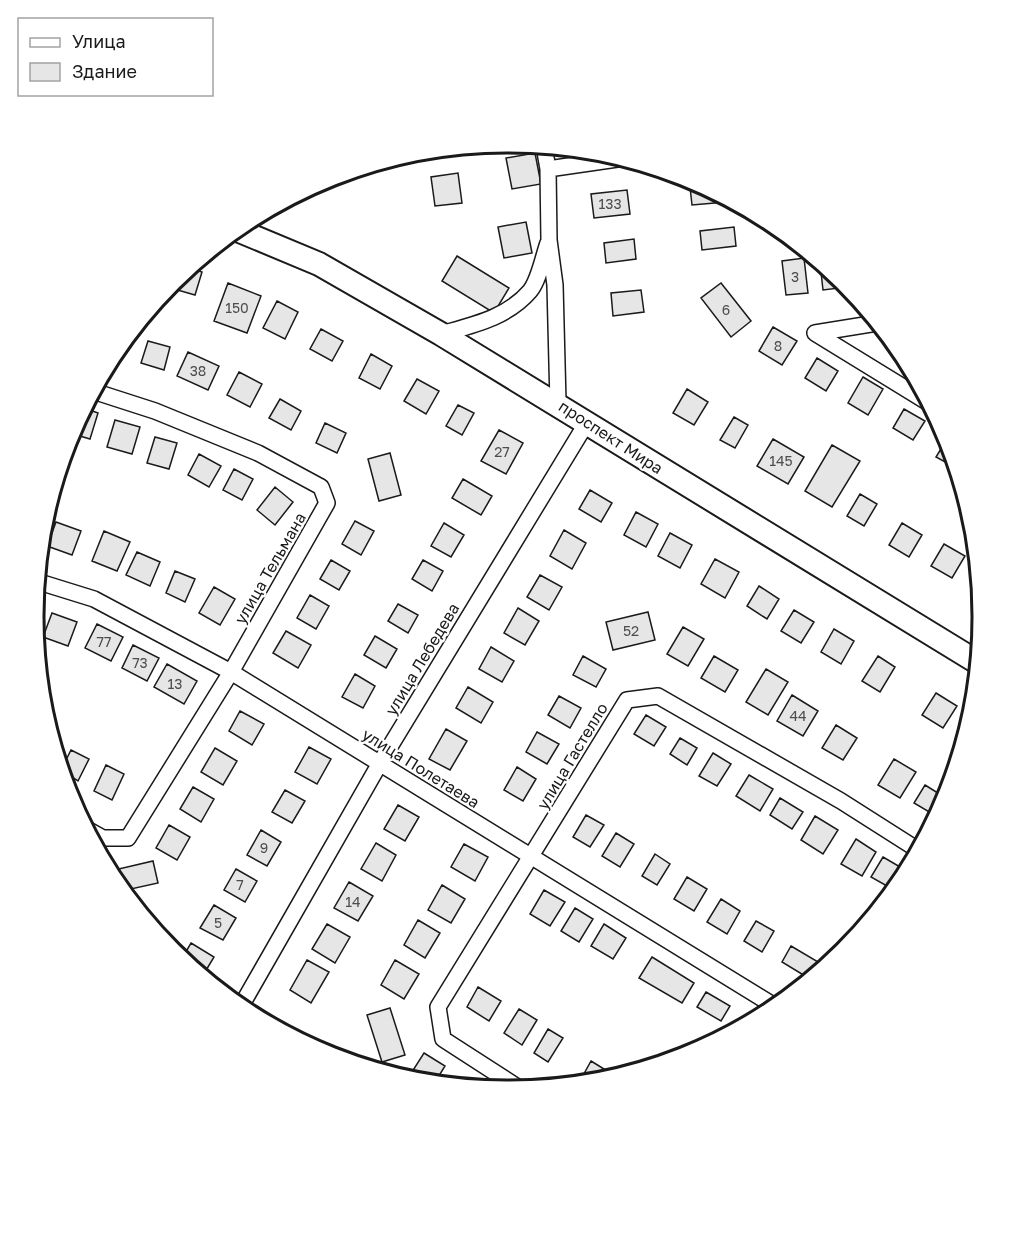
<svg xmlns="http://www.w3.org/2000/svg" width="1015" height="1233" font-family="'Golos Text',sans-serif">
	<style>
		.building { fill: #e6e6e6; stroke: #1a1a1a; stroke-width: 1.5 }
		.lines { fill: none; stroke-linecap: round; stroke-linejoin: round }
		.minor-casing { stroke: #1a1a1a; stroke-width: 18 }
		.secondary-casing { stroke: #1a1a1a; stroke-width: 26 }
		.minor { stroke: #fff; stroke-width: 15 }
		.secondary { stroke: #fff; stroke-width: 22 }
		.labels { text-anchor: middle; stroke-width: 4.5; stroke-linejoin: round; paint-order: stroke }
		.number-label { font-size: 14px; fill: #4d4d4d }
		.street-label { font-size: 16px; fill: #1a1a1a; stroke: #fff }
		.rim { fill: none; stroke: #1a1a1a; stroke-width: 3 }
	</style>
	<rect width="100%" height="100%" fill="#fff"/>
	<path class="building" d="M 535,153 L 541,184 L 512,189 L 506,158 Z
		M 458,173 L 462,203 L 435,206 L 431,177 Z
		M 689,178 L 725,197 L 726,202 L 692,205 Z
		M 627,190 L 630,214 L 594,218 L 591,194 Z
		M 526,222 L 532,253 L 504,258 L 498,227 Z
		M 734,227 L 736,246 L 702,250 L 700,231 Z
		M 634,239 L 636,259 L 606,263 L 604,243 Z
		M 457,256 L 509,288 L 494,313 L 442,281 Z
		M 804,258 L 808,293 L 786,295 L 782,261 Z
		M 820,263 L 843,281 L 848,287 L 823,290 Z
		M 188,268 L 202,272 L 195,295 L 167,287 Z
		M 228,283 L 261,296 L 247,333 L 214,321 Z
		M 721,283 L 751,321 L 731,337 L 701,298 Z
		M 641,290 L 644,312 L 613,316 L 611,293 Z
		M 277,301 L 298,312 L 285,339 L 263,328 Z
		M 773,327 L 797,341 L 782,365 L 759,351 Z
		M 321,329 L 343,341 L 332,361 L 310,349 Z
		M 148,341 L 170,347 L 164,370 L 141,363 Z
		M 188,352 L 219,366 L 208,390 L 177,376 Z
		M 371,354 L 392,366 L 380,389 L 359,378 Z
		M 817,358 L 838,371 L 826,391 L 805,378 Z
		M 239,372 L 262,384 L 250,407 L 227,395 Z
		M 863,377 L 883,389 L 868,415 L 848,403 Z
		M 417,379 L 439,391 L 426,414 L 404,401 Z
		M 687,389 L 708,402 L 694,425 L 673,413 Z
		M 280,399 L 301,411 L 291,430 L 269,418 Z
		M 458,405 L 474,413 L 462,435 L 446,426 Z
		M 84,408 L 98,413 L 90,439 L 70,433 Z
		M 904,409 L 925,421 L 913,440 L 893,428 Z
		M 734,417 L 748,425 L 735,448 L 720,440 Z
		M 115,420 L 140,427 L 132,454 L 107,447 Z
		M 325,423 L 346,433 L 337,453 L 316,443 Z
		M 499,430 L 523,443 L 506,474 L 481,461 Z
		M 155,437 L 177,443 L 169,469 L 147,463 Z
		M 773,439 L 804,457 L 788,484 L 757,466 Z
		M 947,439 L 956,468 L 936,457 Z
		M 832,445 L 860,461 L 832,507 L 805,491 Z
		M 390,453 L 401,495 L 379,501 L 368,459 Z
		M 199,454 L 221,466 L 209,487 L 188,475 Z
		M 234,469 L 253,479 L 242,500 L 223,490 Z
		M 463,479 L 492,496 L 481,515 L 452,498 Z
		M 275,487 L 293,502 L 275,525 L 257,510 Z
		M 590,490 L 612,503 L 601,522 L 579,509 Z
		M 860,494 L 877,504 L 864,526 L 847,516 Z
		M 636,512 L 658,524 L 646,547 L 624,535 Z
		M 355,521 L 374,531 L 361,555 L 342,544 Z
		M 56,522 L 81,531 L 72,555 L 47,546 Z
		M 444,523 L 464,535 L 451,557 L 431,546 Z
		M 902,523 L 922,535 L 909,557 L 889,545 Z
		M 564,530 L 586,543 L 572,569 L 550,556 Z
		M 104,531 L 130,542 L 117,571 L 92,561 Z
		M 670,533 L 692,545 L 680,568 L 658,556 Z
		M 944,544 L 965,556 L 952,578 L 931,566 Z
		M 137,552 L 160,562 L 150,586 L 126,575 Z
		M 715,559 L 739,572 L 725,598 L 701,584 Z
		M 331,560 L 350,571 L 339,590 L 320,579 Z
		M 423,560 L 443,571 L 432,591 L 412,579 Z
		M 175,571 L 195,579 L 185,602 L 166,593 Z
		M 540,575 L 562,587 L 549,610 L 527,597 Z
		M 759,586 L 779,599 L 767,619 L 747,606 Z
		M 214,587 L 235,599 L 220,625 L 199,613 Z
		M 310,595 L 329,606 L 316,629 L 297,618 Z
		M 398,604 L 418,615 L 408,633 L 388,621 Z
		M 518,608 L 539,621 L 525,645 L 504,633 Z
		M 794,610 L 814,622 L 801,643 L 781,631 Z
		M 648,612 L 655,640 L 613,650 L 606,622 Z
		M 52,613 L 77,622 L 68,646 L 43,637 Z
		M 97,624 L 123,637 L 111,661 L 85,648 Z
		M 683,627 L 704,639 L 688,666 L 667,654 Z
		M 834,629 L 854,641 L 841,664 L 821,652 Z
		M 286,631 L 311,645 L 298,668 L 273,653 Z
		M 375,636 L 397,649 L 386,668 L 364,655 Z
		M 133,645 L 159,658 L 147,681 L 122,668 Z
		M 491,647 L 514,661 L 502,682 L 479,669 Z
		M 583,656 L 606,669 L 596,687 L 573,675 Z
		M 714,656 L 738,670 L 725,692 L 701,678 Z
		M 878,656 L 895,667 L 880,692 L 862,681 Z
		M 167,664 L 197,681 L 184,704 L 154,687 Z
		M 766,669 L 788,682 L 768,715 L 746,702 Z
		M 355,674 L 375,686 L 363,708 L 342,697 Z
		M 468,687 L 493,702 L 481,723 L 456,708 Z
		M 936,693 L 957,706 L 943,728 L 922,715 Z
		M 792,695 L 818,711 L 803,736 L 777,721 Z
		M 559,696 L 581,708 L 570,728 L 548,715 Z
		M 240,711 L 264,724 L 252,745 L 229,731 Z
		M 646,715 L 666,727 L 654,746 L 634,734 Z
		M 836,725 L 857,738 L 843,760 L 822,748 Z
		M 446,729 L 467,741 L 450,770 L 429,759 Z
		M 537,732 L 559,744 L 547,764 L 526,752 Z
		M 680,738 L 697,748 L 687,765 L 670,754 Z
		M 309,747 L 331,759 L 317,784 L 295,772 Z
		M 215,748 L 237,761 L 223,785 L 201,772 Z
		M 71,750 L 89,759 L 78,781 L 61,770 Z
		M 713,753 L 731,764 L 717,786 L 699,776 Z
		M 894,759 L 916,772 L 900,798 L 878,785 Z
		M 106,765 L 124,774 L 112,800 L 94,791 Z
		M 517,767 L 536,779 L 523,801 L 504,790 Z
		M 749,775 L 773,789 L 760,811 L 736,796 Z
		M 925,785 L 946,798 L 936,816 L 914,803 Z
		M 193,787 L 214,799 L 201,822 L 180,809 Z
		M 285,790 L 305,801 L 292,823 L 272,812 Z
		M 780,798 L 803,812 L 792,829 L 770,815 Z
		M 398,805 L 419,817 L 405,841 L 384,829 Z
		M 586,815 L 604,825 L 590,847 L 573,837 Z
		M 815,816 L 838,830 L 823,854 L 801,840 Z
		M 169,825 L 190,837 L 177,860 L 156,848 Z
		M 261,830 L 281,842 L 267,866 L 247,855 Z
		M 616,833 L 634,844 L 620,867 L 602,856 Z
		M 856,839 L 876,852 L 862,876 L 841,864 Z
		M 376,843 L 396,855 L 382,881 L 361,869 Z
		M 464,844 L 488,857 L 475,881 L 451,867 Z
		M 655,854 L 670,864 L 657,885 L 642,876 Z
		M 883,857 L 907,871 L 894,890 L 871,877 Z
		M 153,861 L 158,883 L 122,891 L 111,877 L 110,871 Z
		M 236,869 L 257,881 L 245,902 L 224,890 Z
		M 687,877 L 707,889 L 694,911 L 674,899 Z
		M 349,882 L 373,896 L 358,921 L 334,908 Z
		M 442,885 L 465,899 L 451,923 L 428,910 Z
		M 544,890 L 565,902 L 550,926 L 530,914 Z
		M 721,899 L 740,911 L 727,934 L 707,922 Z
		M 214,905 L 236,918 L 223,940 L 200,928 Z
		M 575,908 L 593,919 L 579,942 L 561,931 Z
		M 418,920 L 440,933 L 425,958 L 404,945 Z
		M 756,921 L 774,931 L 762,952 L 744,941 Z
		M 327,924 L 350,937 L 335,963 L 312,949 Z
		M 604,924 L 626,938 L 613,959 L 591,946 Z
		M 191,943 L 214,957 L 202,977 L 181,960 Z
		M 791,946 L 825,966 L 810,979 L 782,962 Z
		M 652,957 L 694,983 L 682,1003 L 639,978 Z
		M 307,960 L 329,972 L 311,1003 L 290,990 Z
		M 395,960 L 419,974 L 404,999 L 381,985 Z
		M 478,987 L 501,1001 L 489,1021 L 467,1007 Z
		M 706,992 L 730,1006 L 721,1021 L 697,1007 Z
		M 390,1008 L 405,1055 L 382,1062 L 367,1015 Z
		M 519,1009 L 537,1020 L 522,1045 L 504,1033 Z
		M 548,1029 L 563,1038 L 548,1062 L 534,1053 Z
		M 424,1053 L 445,1066 L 434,1084 L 423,1083 L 410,1075 Z
		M 591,1061 L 617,1077 L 600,1082 L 584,1083 L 580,1081 Z"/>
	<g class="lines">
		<g class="minor-casing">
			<path id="minor" d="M 544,146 L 548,169 L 549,240 L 555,285 L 558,403
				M 548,169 L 624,158
				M 815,333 L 929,403
				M 815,333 L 877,323
				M 441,334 C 473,325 507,318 530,291 C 539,280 543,257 548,243
				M 36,581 L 94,599 L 231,672 L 776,1007
				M 85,828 L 103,838 L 128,838 L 231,672 L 327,503 L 321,487 L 258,453 L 155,411 L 93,391
				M 240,1008 L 380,763 L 586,424
				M 522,1090 L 443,1039 L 438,1007 L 627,700 L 658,696 L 841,801 L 918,850"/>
		</g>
		<g class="secondary-casing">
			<path id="secondary" d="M 235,229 L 319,264 L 441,334 L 977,662"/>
		</g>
		<use href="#minor" class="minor"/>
		<use href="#secondary" class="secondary"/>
	</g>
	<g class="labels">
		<g class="number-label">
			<text x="610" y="209">133</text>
			<text x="795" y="282">3</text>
			<text x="237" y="313">150</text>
			<text x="726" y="315">6</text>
			<text x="778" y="351">8</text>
			<text x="198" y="376">38</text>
			<text x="502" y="457">27</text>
			<text x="781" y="466">145</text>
			<text x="631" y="636">52</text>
			<text x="104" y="647">77</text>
			<text x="140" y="668">73</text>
			<text x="175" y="689">13</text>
			<text x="798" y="721">44</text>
			<text x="264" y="853">9</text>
			<text x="240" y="890">7</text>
			<text x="353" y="907">14</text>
			<text x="218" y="928">5</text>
		</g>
		<g class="street-label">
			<text transform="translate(611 437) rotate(33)" y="6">проспект Мира</text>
			<text transform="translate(270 568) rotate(-60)" y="6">улица Тельмана</text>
			<text transform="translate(422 659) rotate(-59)" y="6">улица Лебедева</text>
			<text transform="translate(572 756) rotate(-59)" y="6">улица Гастелло</text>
			<text transform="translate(421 768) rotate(32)" y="6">улица Полетаева</text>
		</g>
	</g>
	<path d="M0 0H1015V1233H0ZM507 153H509A463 463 0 0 1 972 616V617A463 463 0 0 1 509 1080H507A463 463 0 0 1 44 617V616A463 463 0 0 1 507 153Z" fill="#fff" fill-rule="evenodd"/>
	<path class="rim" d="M507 153H509A463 463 0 0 1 972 616V617A463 463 0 0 1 509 1080H507A463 463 0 0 1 44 617V616A463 463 0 0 1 507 153Z"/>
	<rect x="18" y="18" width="195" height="78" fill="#ffffff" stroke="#a3a3a3" stroke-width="1.5"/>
	<rect x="30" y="38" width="30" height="9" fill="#ffffff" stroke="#a3a3a3" stroke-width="1.5"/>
	<text x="72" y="48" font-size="18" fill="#1a1a1a">Улица</text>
	<rect x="30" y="63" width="30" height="18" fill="#e6e6e6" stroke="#a3a3a3" stroke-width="1.5"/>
	<text x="72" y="78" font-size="18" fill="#1a1a1a">Здание</text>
</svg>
